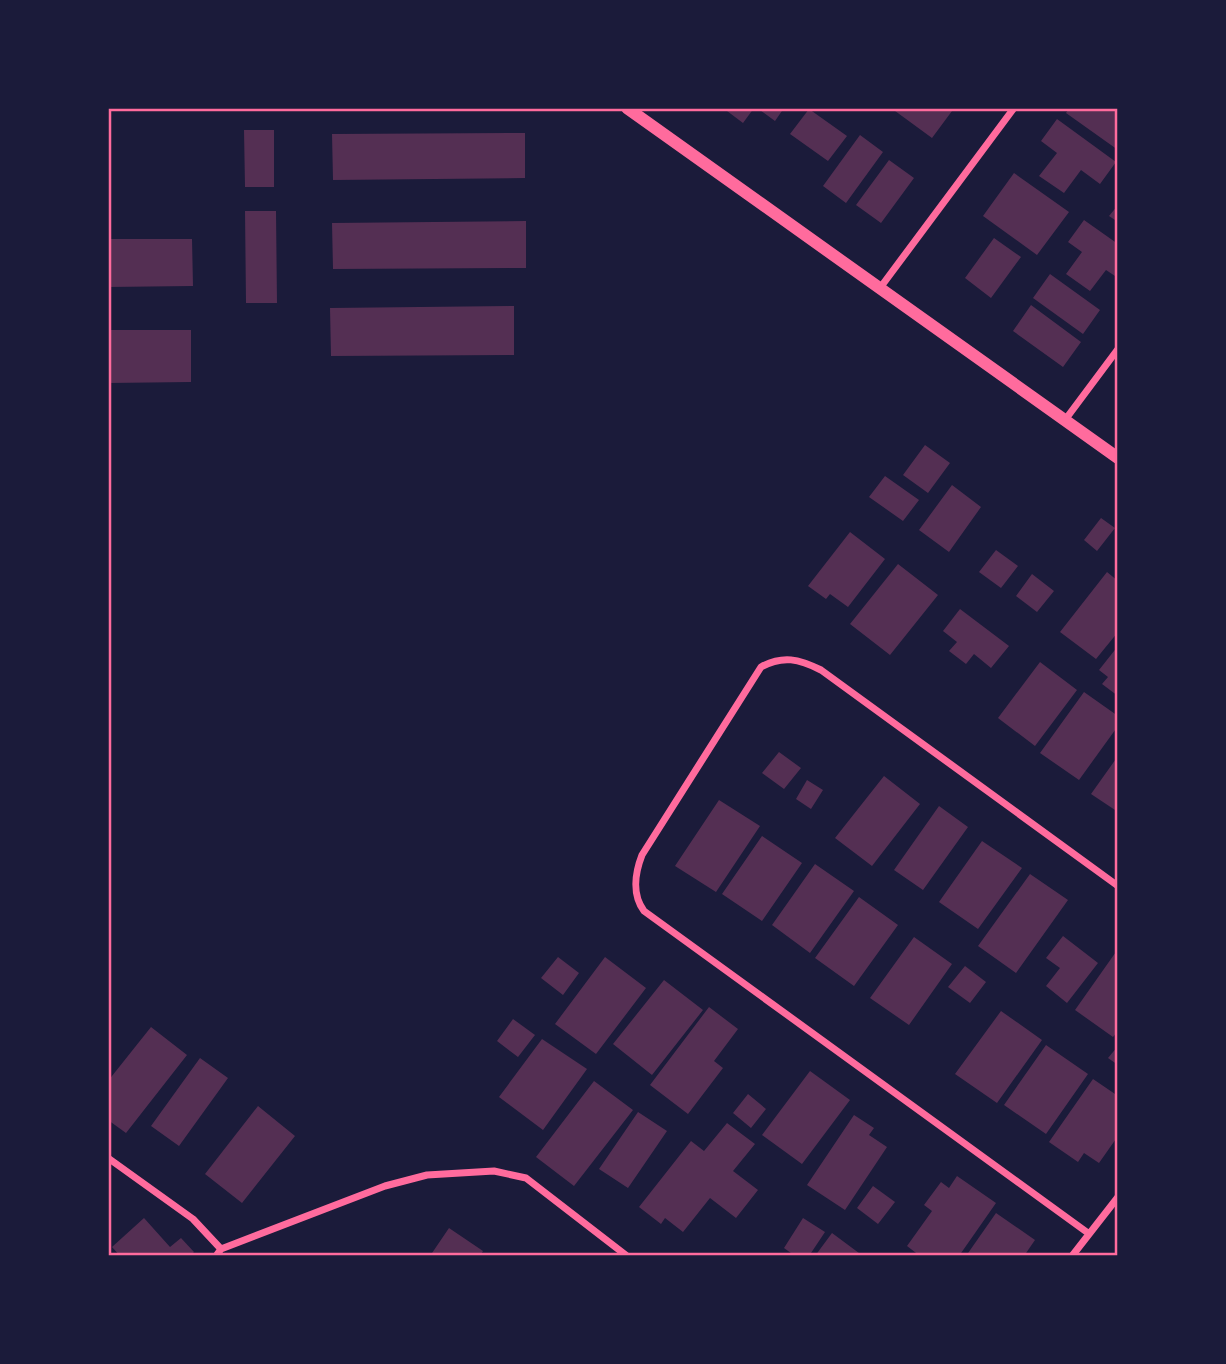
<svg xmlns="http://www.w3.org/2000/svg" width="1226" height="1364" font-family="'Varela Round',sans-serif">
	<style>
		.building { fill: #542f53 }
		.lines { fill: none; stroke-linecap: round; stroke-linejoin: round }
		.minor { stroke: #ff6b9d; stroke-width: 7 }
		.tertiary { stroke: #ff6b9d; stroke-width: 12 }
		.neatline { fill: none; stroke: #ff6b9d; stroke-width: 2.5 }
	</style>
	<rect width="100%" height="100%" fill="#1b1b3a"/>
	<path class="building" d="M 723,108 L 754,108 L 743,123 Z
		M 757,108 L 784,108 L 775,121 Z
		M 891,108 L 948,108 L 952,111 L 932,138 Z
		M 1069,108 L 1118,108 L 1118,150 L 1066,113 Z
		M 809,109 L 847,136 L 828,161 L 790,134 Z
		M 1057,119 L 1116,162 L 1100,184 L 1081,170 L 1064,193 L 1039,176 L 1057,153 L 1041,141 Z
		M 244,130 L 274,130 L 274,187 L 245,187 Z
		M 525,133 L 525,178 L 333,180 L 332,134 Z
		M 860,135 L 883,152 L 846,203 L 823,186 Z
		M 889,160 L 914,178 L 881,223 L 856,205 Z
		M 1014,173 L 1069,212 L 1037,255 L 983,216 Z
		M 1118,205 L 1118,222 L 1109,216 Z
		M 245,211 L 276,211 L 277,303 L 246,303 Z
		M 1084,220 L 1118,244 L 1118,278 L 1106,270 L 1090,291 L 1066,274 L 1082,252 L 1068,242 Z
		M 526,221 L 526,268 L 333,269 L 332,223 Z
		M 994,238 L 1021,257 L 991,298 L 965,278 Z
		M 108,239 L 192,239 L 193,286 L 108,287 Z
		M 1050,274 L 1100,310 L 1083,334 L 1033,298 Z
		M 1031,305 L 1081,342 L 1063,367 L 1013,331 Z
		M 514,306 L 514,355 L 331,356 L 330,308 Z
		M 108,330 L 191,330 L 191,382 L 108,383 Z
		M 925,445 L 950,463 L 928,493 L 903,475 Z
		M 885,476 L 919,500 L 903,521 L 869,497 Z
		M 952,485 L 981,507 L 949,552 L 919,530 Z
		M 1101,518 L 1115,528 L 1097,551 L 1084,540 Z
		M 850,532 L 885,559 L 848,607 L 830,594 L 826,599 L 808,586 Z
		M 996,550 L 1018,566 L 1001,588 L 979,572 Z
		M 898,564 L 938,595 L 890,655 L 850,624 Z
		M 1107,572 L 1118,581 L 1118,632 L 1096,659 L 1060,632 Z
		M 1032,574 L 1054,591 L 1037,612 L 1016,596 Z
		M 960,609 L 1009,646 L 991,668 L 974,654 L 966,664 L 949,651 L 957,642 L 943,631 Z
		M 1118,646 L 1118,696 L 1102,684 L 1108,677 L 1099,670 Z
		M 1040,662 L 1077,690 L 1035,746 L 998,718 Z
		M 1084,692 L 1118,716 L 1118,726 L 1079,780 L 1040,753 Z
		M 779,752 L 801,768 L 784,789 L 762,773 Z
		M 1118,756 L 1118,812 L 1091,794 Z
		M 884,776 L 920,804 L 872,866 L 835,838 Z
		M 807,780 L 823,790 L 811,809 L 796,799 Z
		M 719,800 L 760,826 L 716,892 L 675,866 Z
		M 939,806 L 968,827 L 923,890 L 894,870 Z
		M 762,836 L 802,863 L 762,921 L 722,894 Z
		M 982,841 L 1022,868 L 978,929 L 939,902 Z
		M 815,864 L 854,891 L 810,953 L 772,925 Z
		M 1030,874 L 1068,900 L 1016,973 L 978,946 Z
		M 859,897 L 898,925 L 854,986 L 815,958 Z
		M 1063,936 L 1098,963 L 1067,1003 L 1046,986 L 1060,968 L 1046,958 Z
		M 914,937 L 952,964 L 909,1025 L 870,998 Z
		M 1118,949 L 1118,1031 L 1113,1037 L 1075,1010 Z
		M 558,957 L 579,973 L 563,995 L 541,978 Z
		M 605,957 L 646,988 L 596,1054 L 555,1024 Z
		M 965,966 L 986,982 L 970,1003 L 948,987 Z
		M 664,980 L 703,1010 L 652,1075 L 613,1044 Z
		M 709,1007 L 738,1029 L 714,1061 L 723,1068 L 688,1114 L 650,1085 Z
		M 1001,1011 L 1042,1040 L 997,1103 L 955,1074 Z
		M 513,1019 L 535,1035 L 518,1057 L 497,1041 Z
		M 151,1027 L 187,1055 L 126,1133 L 108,1120 L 108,1081 Z
		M 542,1039 L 587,1069 L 543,1130 L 499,1097 Z
		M 1046,1045 L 1088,1074 L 1046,1134 L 1004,1105 Z
		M 1118,1046 L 1118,1065 L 1108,1058 Z
		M 200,1058 L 228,1078 L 179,1146 L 151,1126 Z
		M 810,1071 L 850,1100 L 802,1164 L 762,1135 Z
		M 1093,1079 L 1118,1096 L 1118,1136 L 1099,1163 L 1084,1153 L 1078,1162 L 1049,1142 Z
		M 594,1081 L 633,1110 L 574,1186 L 536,1157 Z
		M 748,1094 L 766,1109 L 751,1128 L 733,1113 Z
		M 258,1106 L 295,1136 L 242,1203 L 205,1174 Z
		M 638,1112 L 667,1131 L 628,1188 L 599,1169 Z
		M 854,1115 L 874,1128 L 869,1135 L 887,1147 L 845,1210 L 807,1185 Z
		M 727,1123 L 755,1144 L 733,1171 L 758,1190 L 736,1218 L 710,1198 L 683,1232 L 665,1218 L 661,1224 L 639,1207 L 691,1141 L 704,1151 Z
		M 957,1176 L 996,1203 L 959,1256 L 920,1256 L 907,1246 L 932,1211 L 924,1205 L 941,1182 L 949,1188 Z
		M 873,1186 L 895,1202 L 878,1224 L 857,1208 Z
		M 996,1213 L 1035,1240 L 1024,1256 L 966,1256 Z
		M 144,1218 L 170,1247 L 181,1238 L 194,1252 L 190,1256 L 120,1256 L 112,1247 Z
		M 803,1218 L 825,1232 L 809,1256 L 795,1256 L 784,1248 Z
		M 449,1228 L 483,1251 L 480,1256 L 430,1256 Z
		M 832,1233 L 863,1256 L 815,1256 Z"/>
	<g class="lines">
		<path class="minor" d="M 880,288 L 1014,108
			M 1065,420 L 1118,349
			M 108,1158 L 193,1219 L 221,1249
			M 1088,1233 L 644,911 C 632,895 635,873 642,855 L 761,667 C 783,655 799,659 821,670 L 1118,886
			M 216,1256 L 221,1249 L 385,1186 L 427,1175 L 494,1171 L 526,1178 L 627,1256
			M 1072,1256 L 1118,1197"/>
		<path class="tertiary" d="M 627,108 L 1118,458"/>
	</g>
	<rect width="1226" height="1364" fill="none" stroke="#1b1b3a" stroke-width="220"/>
	<rect x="110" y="110" width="1006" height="1144" class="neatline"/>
</svg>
